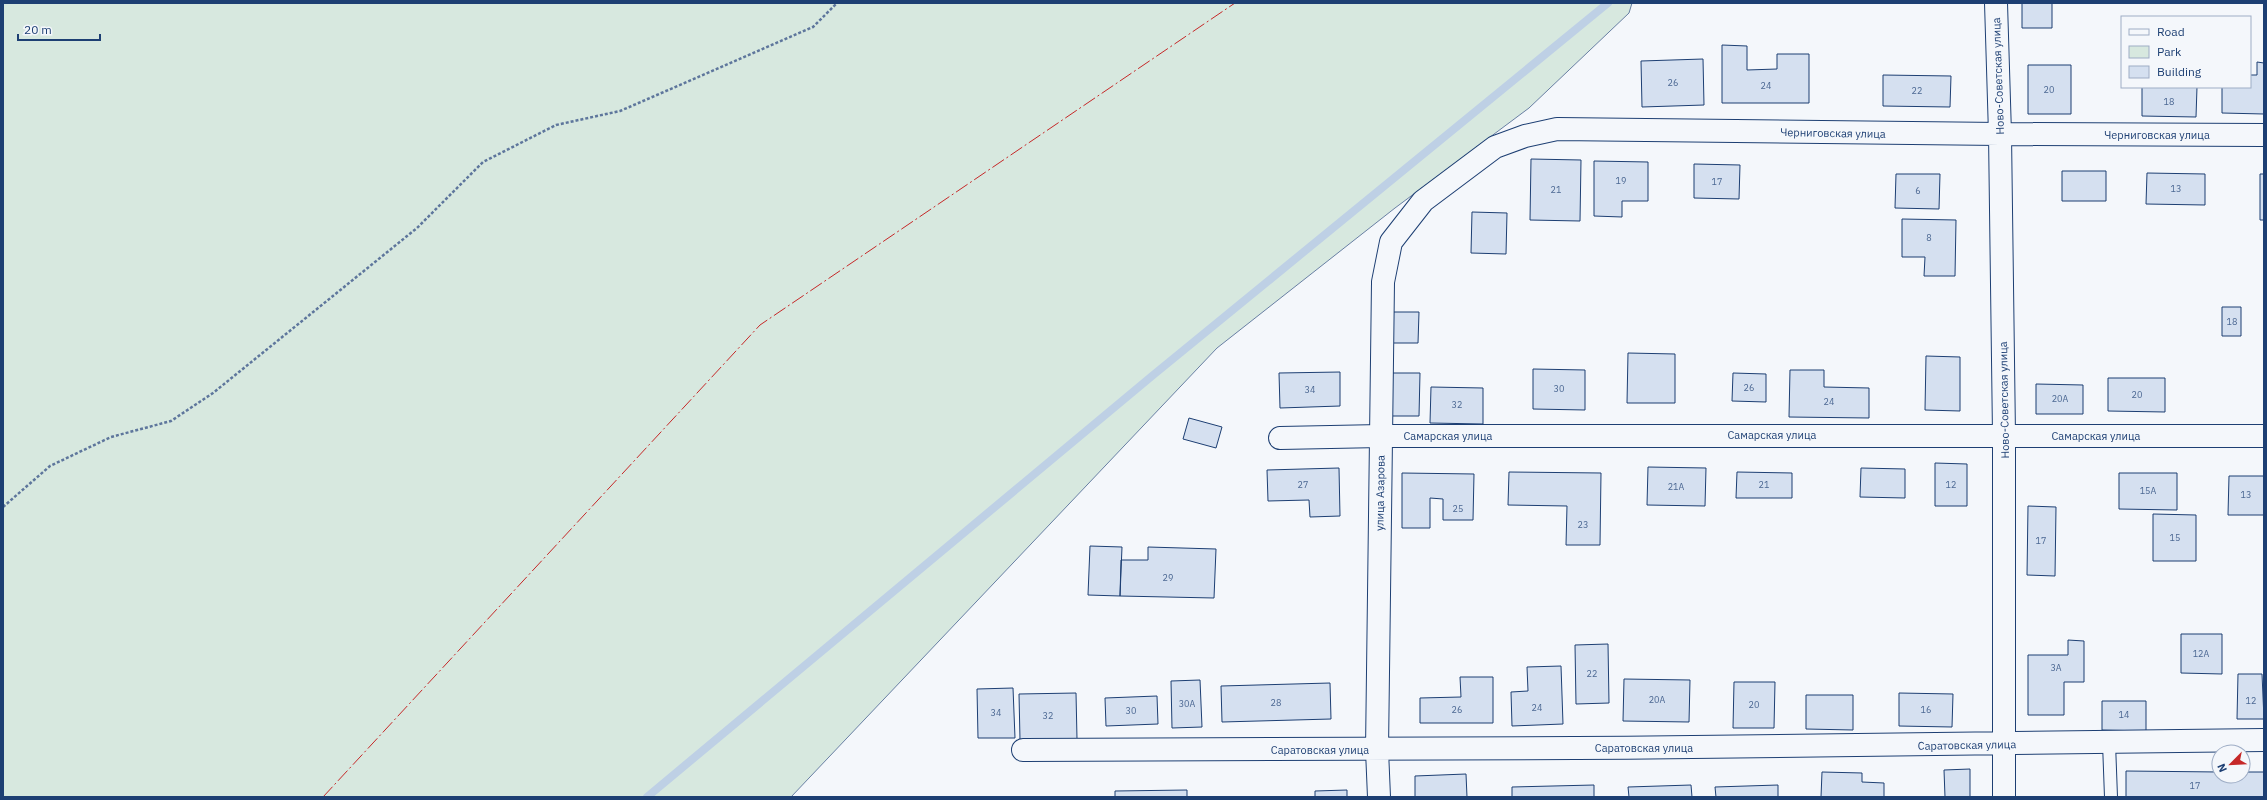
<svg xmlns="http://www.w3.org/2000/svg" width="2267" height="800" font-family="'IBM Plex Sans',sans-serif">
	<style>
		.green { fill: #d7e8df; stroke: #687fa3 }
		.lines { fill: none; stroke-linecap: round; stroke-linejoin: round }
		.stream { stroke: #bed0e5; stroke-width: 8 }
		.building { fill: #d5e0f0; stroke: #1d3f73 }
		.service-casing { stroke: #1d3f73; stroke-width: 14 }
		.minor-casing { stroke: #1d3f73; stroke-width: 24 }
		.path { stroke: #5e769c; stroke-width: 2.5; stroke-dasharray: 3 2; stroke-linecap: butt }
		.service { stroke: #f4f7fb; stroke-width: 12 }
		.minor { stroke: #f4f7fb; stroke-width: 22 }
		.power { stroke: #c62828; stroke-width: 1; stroke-dasharray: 14 3 2 3; stroke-linecap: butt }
		.labels { text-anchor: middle; stroke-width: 3; stroke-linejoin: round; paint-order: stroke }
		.number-label { font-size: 9px; fill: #4b6792 }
		.street-label { font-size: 11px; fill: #1d3f73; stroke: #f4f7fb }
	</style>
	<rect width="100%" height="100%" fill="#f4f7fb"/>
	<path class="green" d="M 3,3 L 1632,3 L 1629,13 L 1529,108 L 1395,208 L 1217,348 L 791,797 L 3,797 Z"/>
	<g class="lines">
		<path class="stream" d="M 647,797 L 1152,376 L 1608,3"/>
	</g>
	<path class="building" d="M 2022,3 L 2052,3 L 2052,28 L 2022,28 Z
		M 1722,45 L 1747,46 L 1747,70 L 1777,69 L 1777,54 L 1809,54 L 1809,103 L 1722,103 Z
		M 1703,59 L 1704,105 L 1642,107 L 1641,61 Z
		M 2257,62 L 2264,63 L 2264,114 L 2222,113 L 2222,87 L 2250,87 L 2250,75 L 2257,75 Z
		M 2028,65 L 2071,65 L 2071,114 L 2028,114 Z
		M 1883,75 L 1951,76 L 1950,107 L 1883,106 Z
		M 2142,87 L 2197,87 L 2196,117 L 2142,116 Z
		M 1531,159 L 1581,160 L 1580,221 L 1530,220 Z
		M 1594,161 L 1648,162 L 1648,201 L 1622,201 L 1622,217 L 1594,216 Z
		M 1694,164 L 1740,165 L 1739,199 L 1694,198 Z
		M 2062,171 L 2106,171 L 2106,201 L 2062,201 Z
		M 2147,173 L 2205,174 L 2205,205 L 2146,204 Z
		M 1896,174 L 1940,174 L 1939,209 L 1895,208 Z
		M 2260,174 L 2264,174 L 2264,220 L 2260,220 Z
		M 1472,212 L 1507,213 L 1506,254 L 1471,253 Z
		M 1902,219 L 1956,220 L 1955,276 L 1924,276 L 1925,257 L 1902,257 Z
		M 2222,307 L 2241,307 L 2241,336 L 2222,336 Z
		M 1392,312 L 1419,312 L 1418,343 L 1391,343 Z
		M 1628,353 L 1675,354 L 1675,403 L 1627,403 Z
		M 1926,356 L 1960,357 L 1960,411 L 1925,410 Z
		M 1533,369 L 1585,370 L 1585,410 L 1533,409 Z
		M 1790,370 L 1824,370 L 1824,387 L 1869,388 L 1869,418 L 1789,417 Z
		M 1340,372 L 1340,406 L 1280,408 L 1279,373 Z
		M 1392,373 L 1420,373 L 1419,416 L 1391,416 Z
		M 1733,373 L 1766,374 L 1766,402 L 1732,401 Z
		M 2108,378 L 2165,378 L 2165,412 L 2108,411 Z
		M 2036,384 L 2083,385 L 2083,414 L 2036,414 Z
		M 1431,387 L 1483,388 L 1483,424 L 1430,423 Z
		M 1189,418 L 1222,427 L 1216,448 L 1183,439 Z
		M 1935,463 L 1967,464 L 1967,506 L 1935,506 Z
		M 1648,467 L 1706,468 L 1705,506 L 1647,505 Z
		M 1339,468 L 1340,516 L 1310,517 L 1309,500 L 1268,501 L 1267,470 Z
		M 1861,468 L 1905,469 L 1905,498 L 1860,497 Z
		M 1509,472 L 1601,473 L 1600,545 L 1566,545 L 1567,506 L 1508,505 Z
		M 1737,472 L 1792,473 L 1792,498 L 1736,498 Z
		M 1402,473 L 1474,474 L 1473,520 L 1443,520 L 1443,499 L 1430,498 L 1430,528 L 1402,528 Z
		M 2119,473 L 2177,473 L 2177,510 L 2119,509 Z
		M 2229,476 L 2264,476 L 2264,515 L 2228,515 Z
		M 2028,506 L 2056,507 L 2055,576 L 2027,575 Z
		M 2153,514 L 2196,515 L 2196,561 L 2153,561 Z
		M 1090,546 L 1122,547 L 1120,596 L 1088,595 Z
		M 1148,547 L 1216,549 L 1214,598 L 1120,596 L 1121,560 L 1148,560 Z
		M 2181,634 L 2222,634 L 2222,674 L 2181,673 Z
		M 2068,640 L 2084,641 L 2084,682 L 2064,682 L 2064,715 L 2028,715 L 2028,655 L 2068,655 Z
		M 1608,644 L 1609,703 L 1576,704 L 1575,645 Z
		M 1561,666 L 1563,724 L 1512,726 L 1511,692 L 1528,691 L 1527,667 Z
		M 2238,674 L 2262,674 L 2264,719 L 2237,719 Z
		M 1460,677 L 1493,677 L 1493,723 L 1420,723 L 1420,698 L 1461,697 Z
		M 1624,679 L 1690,680 L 1689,722 L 1623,721 Z
		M 1200,680 L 1202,727 L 1172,728 L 1171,681 Z
		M 1734,682 L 1775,682 L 1774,728 L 1733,728 Z
		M 1330,683 L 1331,719 L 1222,722 L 1221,686 Z
		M 1013,688 L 1015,738 L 978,738 L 977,689 Z
		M 1076,693 L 1077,739 L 1020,740 L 1019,694 Z
		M 1899,693 L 1953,694 L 1952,727 L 1899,726 Z
		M 1806,695 L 1853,695 L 1853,730 L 1806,729 Z
		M 1157,696 L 1158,724 L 1106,726 L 1105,698 Z
		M 2102,701 L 2146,701 L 2146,731 L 2102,730 Z
		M 1970,769 L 1970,797 L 1945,797 L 1944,770 Z
		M 2126,771 L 2219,772 L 2219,776 L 2243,776 L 2243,772 L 2264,772 L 2264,797 L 2126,797 Z
		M 1822,772 L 1862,773 L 1862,782 L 1884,783 L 1884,797 L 1821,797 Z
		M 1466,774 L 1467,797 L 1415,797 L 1415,776 Z
		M 1594,785 L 1594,797 L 1512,797 L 1512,787 Z
		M 1691,785 L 1692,797 L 1629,797 L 1628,787 Z
		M 1778,785 L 1778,797 L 1716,797 L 1715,787 Z
		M 1187,790 L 1187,797 L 1115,797 L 1115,791 Z
		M 1347,790 L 1347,797 L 1315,797 L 1315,791 Z"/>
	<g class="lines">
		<g class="service-casing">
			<path id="service" d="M 2109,743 L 2111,797"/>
		</g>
		<g class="minor-casing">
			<path id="minor" d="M 1996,3 L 2000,134 L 2004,435 L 2004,797
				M 1280,438 L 1381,436 L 2264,436
				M 1023,750 C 1437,750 1850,747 2264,740
				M 1379,797 L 1377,750 L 1383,282 L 1391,242 L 1423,201 L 1495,147 L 1525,136 L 1557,129 L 2000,134 L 2264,135"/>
		</g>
		<path class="path" d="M 3,507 L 50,466 L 111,437 L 171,421 L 213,393 L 417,228 L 483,162 L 556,125 L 620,111 L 813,27 L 837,3"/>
		<use href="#service" class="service"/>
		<use href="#minor" class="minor"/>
		<path class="power" d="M 323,797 L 760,325 L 1235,3"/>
	</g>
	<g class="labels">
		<g class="number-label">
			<text x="1673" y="86">26</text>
			<text x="1766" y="89">24</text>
			<text x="2049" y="93">20</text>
			<text x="1917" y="94">22</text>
			<text x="2169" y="105">18</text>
			<text x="1621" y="184">19</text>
			<text x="1717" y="185">17</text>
			<text x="2176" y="192">13</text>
			<text x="1556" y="193">21</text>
			<text x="1918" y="194">6</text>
			<text x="1929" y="241">8</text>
			<text x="2232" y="325">18</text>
			<text x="1749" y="391">26</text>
			<text x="1559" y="392">30</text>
			<text x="1310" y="393">34</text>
			<text x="2137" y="398">20</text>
			<text x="2060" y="402">20А</text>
			<text x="1829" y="405">24</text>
			<text x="1457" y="408">32</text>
			<text x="1303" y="488">27</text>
			<text x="1764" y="488">21</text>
			<text x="1951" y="488">12</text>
			<text x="1676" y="490">21А</text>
			<text x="2148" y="494">15А</text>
			<text x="2246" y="498">13</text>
			<text x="1458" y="512">25</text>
			<text x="1583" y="528">23</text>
			<text x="2175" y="541">15</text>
			<text x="2041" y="544">17</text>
			<text x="1168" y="581">29</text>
			<text x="2201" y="657">12А</text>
			<text x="2056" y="671">3А</text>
			<text x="1592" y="677">22</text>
			<text x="1657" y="703">20А</text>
			<text x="2251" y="704">12</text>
			<text x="1276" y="706">28</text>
			<text x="1187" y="707">30А</text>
			<text x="1754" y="708">20</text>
			<text x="1537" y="711">24</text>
			<text x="1457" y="713">26</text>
			<text x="1926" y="713">16</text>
			<text x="1131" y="714">30</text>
			<text x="996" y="716">34</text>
			<text x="2124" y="718">14</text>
			<text x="1048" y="719">32</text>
			<text x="2195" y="789">17</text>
		</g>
		<g class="street-label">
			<text transform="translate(1998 76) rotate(-92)" y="4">Ново-Советская улица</text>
			<text transform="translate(1833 133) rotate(1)" y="4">Черниговская улица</text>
			<text x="2157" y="139">Черниговская улица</text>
			<text transform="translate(2004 400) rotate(-91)" y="4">Ново-Советская улица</text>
			<text x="1772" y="439">Самарская улица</text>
			<text x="1448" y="440">Самарская улица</text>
			<text x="2096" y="440">Самарская улица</text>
			<text transform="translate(1380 493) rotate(-89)" y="4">улица Азарова</text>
			<text transform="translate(1967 745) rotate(-1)" y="4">Саратовская улица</text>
			<text x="1644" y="752">Саратовская улица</text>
			<text x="1320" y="754">Саратовская улица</text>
		</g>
	</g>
	<rect width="2267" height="800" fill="none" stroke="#1d3f73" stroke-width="8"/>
	<rect x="2121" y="16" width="130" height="72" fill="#f4f7fb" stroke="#9eadc5"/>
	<rect x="2129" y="29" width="20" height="6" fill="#f4f7fb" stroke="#9eadc5"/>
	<text x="2157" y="36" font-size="12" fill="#1d3f73">Road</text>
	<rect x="2129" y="46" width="20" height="12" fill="#d7e8df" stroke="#9eadc5"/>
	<text x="2157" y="56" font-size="12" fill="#1d3f73">Park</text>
	<rect x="2129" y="66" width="20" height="12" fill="#d5e0f0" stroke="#9eadc5"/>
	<text x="2157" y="76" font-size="12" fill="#1d3f73">Building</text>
	<g transform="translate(2231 764) rotate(246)"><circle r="19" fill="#f4f7fb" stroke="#9eadc5"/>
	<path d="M0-3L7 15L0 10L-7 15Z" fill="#c62828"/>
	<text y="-6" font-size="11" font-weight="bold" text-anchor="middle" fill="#1d3f73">N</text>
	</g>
	<path d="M18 34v6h82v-6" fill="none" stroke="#1d3f73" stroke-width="2"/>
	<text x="24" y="34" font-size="12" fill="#1d3f73" stroke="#f4f7fb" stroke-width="3" paint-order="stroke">20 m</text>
</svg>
